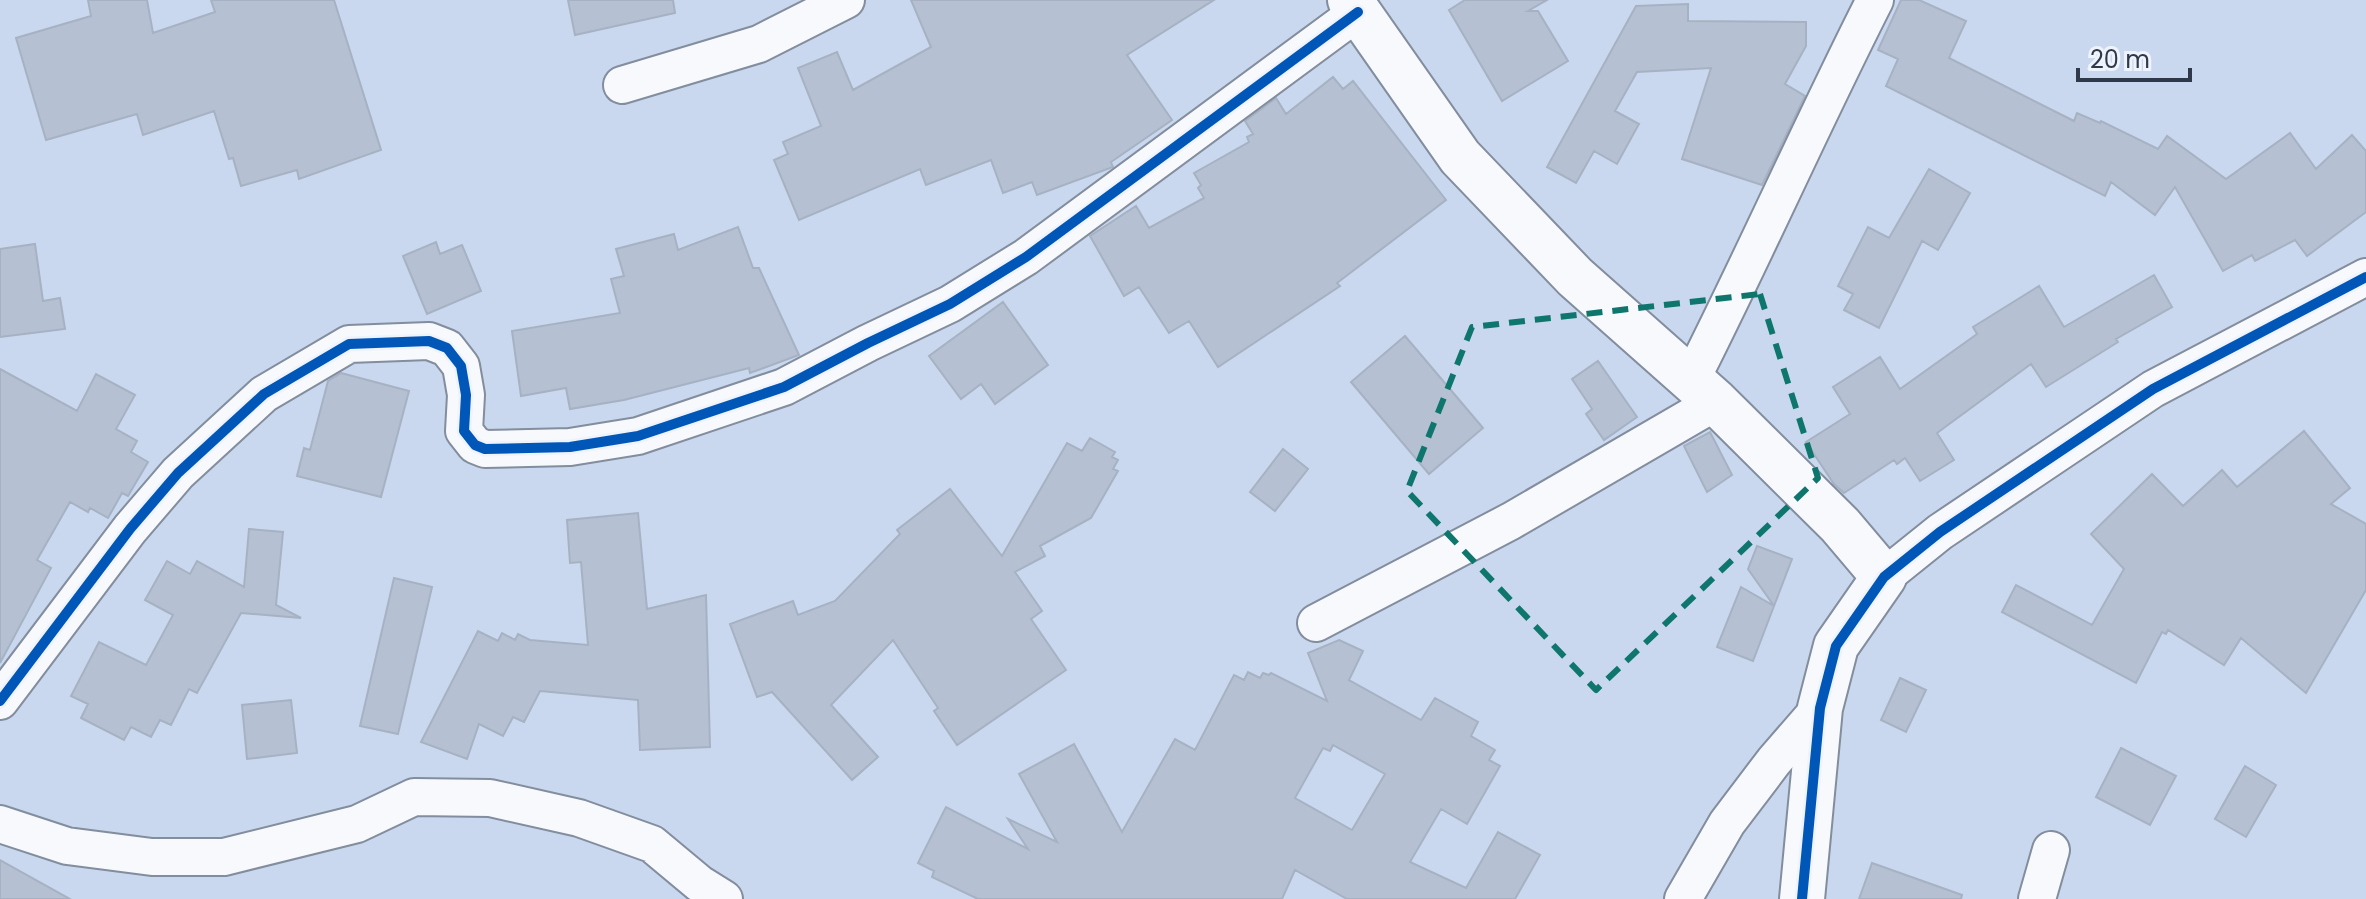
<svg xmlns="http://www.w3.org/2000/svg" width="2366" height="899" font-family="Poppins,sans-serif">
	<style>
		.building { fill: #b5c0d2; stroke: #a6b2c3; stroke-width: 2; fill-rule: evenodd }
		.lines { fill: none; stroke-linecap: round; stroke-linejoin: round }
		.street-casing { stroke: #828d9e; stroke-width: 40 }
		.secondary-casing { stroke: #828d9e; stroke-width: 48 }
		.street { stroke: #f7f9fc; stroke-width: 36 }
		.secondary { stroke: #f7f9fc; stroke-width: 44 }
		.cycleway-casing { stroke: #eef3fc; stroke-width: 15 }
		.cycleway { stroke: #0057b8; stroke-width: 10 }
		.marked { fill: none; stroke: #0f766e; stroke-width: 6; stroke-dasharray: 16 10; stroke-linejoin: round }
	</style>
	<rect width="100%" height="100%" fill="#c9d8ee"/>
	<path class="building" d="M 88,0 L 147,0 L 153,33 L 215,12 L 211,0 L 334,0 L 381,150 L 299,179 L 297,170 L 241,186 L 233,158 L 229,159 L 214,111 L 143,135 L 137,114 L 46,140 L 16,38 L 91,16 Z
		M 568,0 L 673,0 L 675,13 L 575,35 Z
		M 911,0 L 1214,0 L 1127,55 L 1172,120 L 1111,162 L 1113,167 L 1037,195 L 1032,182 L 1003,193 L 991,160 L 926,185 L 920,169 L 799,220 L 774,160 L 788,154 L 783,142 L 821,126 L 798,68 L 837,52 L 853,90 L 931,47 Z
		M 1465,0 L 1547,0 L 1528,11 L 1538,11 L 1568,61 L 1502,101 L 1449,10 Z
		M 1901,0 L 1919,0 L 1966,21 L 1949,58 L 2074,121 L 2077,113 L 2100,123 L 2101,121 L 2158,149 L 2167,136 L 2226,179 L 2290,133 L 2316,169 L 2352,135 L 2366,151 L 2366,212 L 2307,256 L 2295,240 L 2255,261 L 2252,255 L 2223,271 L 2175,187 L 2155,215 L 2111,182 L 2105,196 L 1886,86 L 1898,59 L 1878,50 Z
		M 1688,4 L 1688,21 L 1806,22 L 1806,46 L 1785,84 L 1805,96 L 1762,185 L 1682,159 L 1711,68 L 1637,72 L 1615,111 L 1639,124 L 1617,164 L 1594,151 L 1576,183 L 1547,167 L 1636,6 Z
		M 1333,77 L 1343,89 L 1353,81 L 1446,200 L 1337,283 L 1340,286 L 1218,367 L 1189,321 L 1169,333 L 1139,287 L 1124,296 L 1090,236 L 1136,206 L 1149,228 L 1204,198 L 1198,188 L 1201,185 L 1194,173 L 1249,142 L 1247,137 L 1253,134 L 1245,121 L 1276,98 L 1286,114 Z
		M 1929,169 L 1970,193 L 1938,250 L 1922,241 L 1879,328 L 1844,310 L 1853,294 L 1838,286 L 1868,227 L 1889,238 Z
		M 738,227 L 753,268 L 759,268 L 799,355 L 750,373 L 749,368 L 624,400 L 570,409 L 566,388 L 521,396 L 512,331 L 620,313 L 611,279 L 624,276 L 616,249 L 674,234 L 678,250 Z
		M 436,242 L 440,254 L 462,245 L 481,291 L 427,314 L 403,256 Z
		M 35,244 L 43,301 L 60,298 L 65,329 L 0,337 L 0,249 Z
		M 2154,275 L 2172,307 L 2116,339 L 2118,342 L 2046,387 L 2031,364 L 1937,433 L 1954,460 L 1920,481 L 1905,458 L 1897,464 L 1894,460 L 1844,493 L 1834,484 L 1806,442 L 1850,414 L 1833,387 L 1880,357 L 1900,389 L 1977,334 L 1973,327 L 2039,286 L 2064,327 Z
		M 1003,302 L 1048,365 L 995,404 L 981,384 L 961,399 L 929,356 Z
		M 1405,336 L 1483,428 L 1429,474 L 1351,382 Z
		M 1598,361 L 1637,417 L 1604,440 L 1586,414 L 1592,409 L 1572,379 Z
		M 0,369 L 77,411 L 96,374 L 135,395 L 116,429 L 137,441 L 131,452 L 148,462 L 128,496 L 122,493 L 108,518 L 90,508 L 88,512 L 70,502 L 37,560 L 51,568 L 0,663 Z
		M 341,373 L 409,391 L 381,497 L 297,476 L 304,448 L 310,450 L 328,381 Z
		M 2304,431 L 2350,488 L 2331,504 L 2366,524 L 2366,590 L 2306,693 L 2241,638 L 2224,665 L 2168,630 L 2166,634 L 2162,632 L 2136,683 L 2002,612 L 2016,585 L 2092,625 L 2124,569 L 2091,534 L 2152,474 L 2183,506 L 2222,470 L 2237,487 Z
		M 1710,432 L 1732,475 L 1707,492 L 1684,446 Z
		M 1090,438 L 1115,452 L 1112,457 L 1118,460 L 1113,469 L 1118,471 L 1091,518 L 1040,546 L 1045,556 L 1015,572 L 1042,611 L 1031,619 L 1066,670 L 957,745 L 934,711 L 938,708 L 893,640 L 831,705 L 878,757 L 852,780 L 772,692 L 757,697 L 730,624 L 793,601 L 798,615 L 835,601 L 900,534 L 897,530 L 950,489 L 1002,556 L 1067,443 L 1082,451 Z
		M 1283,449 L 1308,469 L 1275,511 L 1250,492 Z
		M 638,513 L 647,609 L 706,595 L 710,747 L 640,750 L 638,700 L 540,691 L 524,722 L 513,717 L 503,736 L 479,724 L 467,759 L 421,742 L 478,631 L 498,641 L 502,633 L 515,640 L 518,634 L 530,640 L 588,645 L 581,562 L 570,563 L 567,520 Z
		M 249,529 L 283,532 L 276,605 L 301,618 L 241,613 L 197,693 L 189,689 L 171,725 L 160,720 L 151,737 L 131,727 L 124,740 L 81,718 L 88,704 L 71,696 L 99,642 L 146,665 L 173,615 L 145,600 L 167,561 L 190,574 L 197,561 L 244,587 Z
		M 1757,546 L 1792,559 L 1774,606 L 1748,569 Z
		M 394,578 L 432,587 L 398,734 L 360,726 Z
		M 1741,587 L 1774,606 L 1753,661 L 1717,647 Z
		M 1339,640 L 1363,651 L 1349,680 L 1421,720 L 1435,698 L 1478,722 L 1471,736 L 1495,750 L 1489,760 L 1500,766 L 1467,824 L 1441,809 L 1410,862 L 1466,888 L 1498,832 L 1540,855 L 1515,899 L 1347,899 L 1295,870 L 1282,899 L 978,899 L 932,877 L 934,871 L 918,863 L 946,807 L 1028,849 L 1008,819 L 1057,842 L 1019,774 L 1074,744 L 1122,832 L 1175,739 L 1195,750 L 1234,675 L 1244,680 L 1248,672 L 1260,678 L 1263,673 L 1269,675 L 1271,673 L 1327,701 L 1308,653 ZM 1333,745 L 1385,774 L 1352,830 L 1295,798 L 1323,748 L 1330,751 Z
		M 1900,678 L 1926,690 L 1906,732 L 1881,720 Z
		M 291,700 L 297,753 L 247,759 L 242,705 Z
		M 2121,748 L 2176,776 L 2150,825 L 2096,797 Z
		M 2245,766 L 2276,785 L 2246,837 L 2215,819 Z
		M 0,860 L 70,899 L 0,899 Z
		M 1872,863 L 1962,895 L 1961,899 L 1859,899 Z"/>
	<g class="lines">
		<g class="street-casing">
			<path id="street" d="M 622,85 L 759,44 L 846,0
				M 1691,380 C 1755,254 1811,126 1875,0
				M 1884,577 L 1940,532 L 2153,389 L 2366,277
				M 1316,623 L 1511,521 L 1716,402
				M 0,701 L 130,529 L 178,473 L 264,394 L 349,344 L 429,341 L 447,348 L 461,366 L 466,395 L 464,431 L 475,445 L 485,449 L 570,447 L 638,436 L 784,387 L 868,343 L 950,304 L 1026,257 L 1358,12
				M 0,824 L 67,846 L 152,857 L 224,857 L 357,824 L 414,797 L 490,798 L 579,818 L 652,844 L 700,884 L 724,899
				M 1683,899 L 1727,823 L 1774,761 L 1820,708
				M 2037,899 L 2051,850"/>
		</g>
		<g class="secondary-casing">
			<path id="secondary" d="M 1350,0 L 1460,157 L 1575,277 L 1716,402 L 1840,525 L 1884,577 L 1836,646 L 1820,708 L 1802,899"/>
		</g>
		<use href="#street" class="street"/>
		<use href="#secondary" class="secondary"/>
		<g class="cycleway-casing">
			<path id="cycleway" d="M 0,701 L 130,529 L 178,473 L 264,394 L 349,344 L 429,341 L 447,348 L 461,366 L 466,395 L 464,431 L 475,445 L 485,449 L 570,447 L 638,436 L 784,387 L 868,343 L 950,304 L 1026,257 L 1358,12
				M 1802,899 L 1820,708 L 1836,646 L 1884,577 L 1940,532 L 2153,389 L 2366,277"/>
		</g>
		<use href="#cycleway" class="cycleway"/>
	</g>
	<path class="marked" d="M 1760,294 L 1818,478 L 1596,690 L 1407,491 L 1472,327 Z"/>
	<path d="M2078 68v12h112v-12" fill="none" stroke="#2f394a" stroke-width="4"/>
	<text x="2090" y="68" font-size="24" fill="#2f394a" stroke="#eef3fc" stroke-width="6" paint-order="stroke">20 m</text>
</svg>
